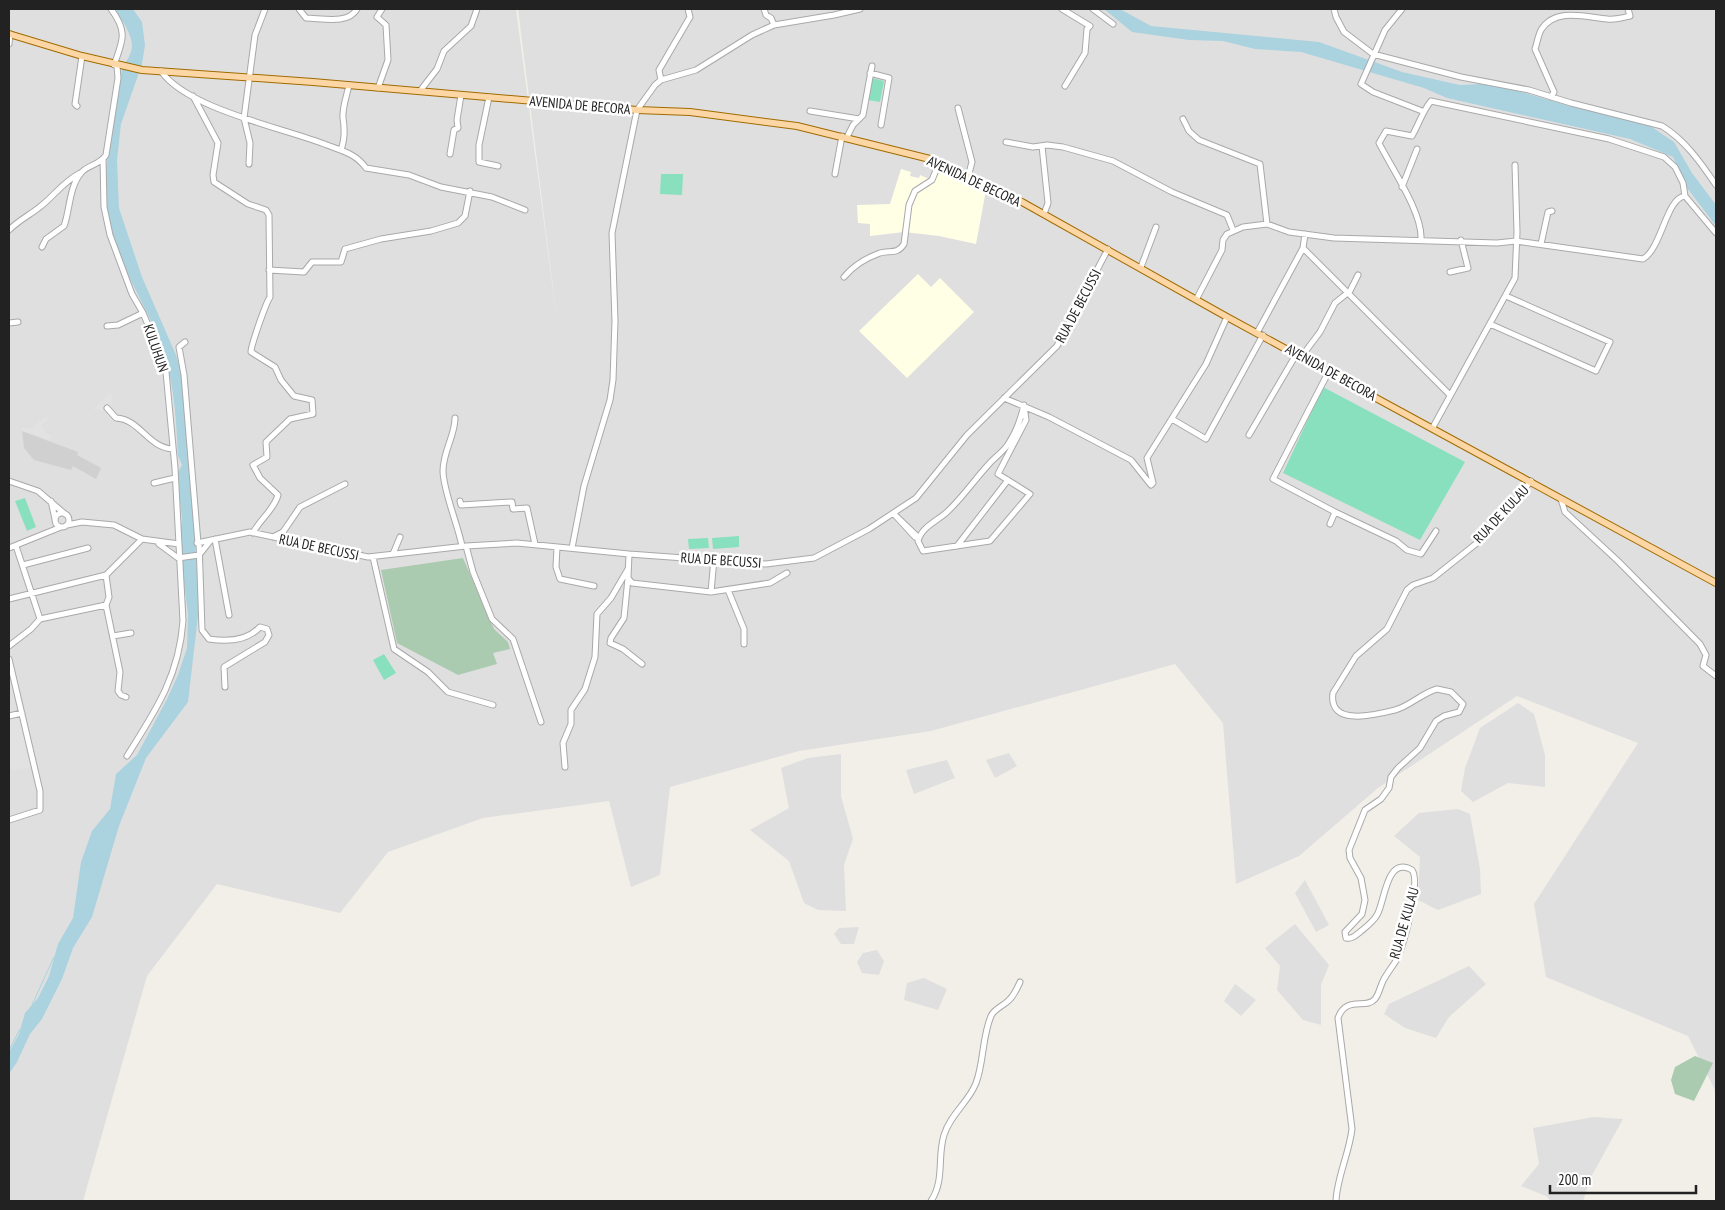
<svg xmlns="http://www.w3.org/2000/svg" width="1725" height="1210" font-family="'PT Sans Narrow',sans-serif">
	<style>
		.residential { fill: #e0dfdf }
		.education { fill: #ffffe5 }
		.religious { fill: #d0d0d0 }
		.cemetery { fill: #aacbaf }
		.pitch { fill: #88e0be }
		.parking { fill: #e2e2e2 }
		.water { fill: #aad3df }
		.lines { fill: none; stroke-linecap: round; stroke-linejoin: round }
		.stream { stroke: #aad3df; stroke-width: 1 }
		.minor-casing { stroke: #a9a9a9; stroke-width: 7 }
		.major-casing { stroke: #a06b00; stroke-width: 8 }
		.minor { stroke: #fff; stroke-width: 5 }
		.major { stroke: #fcd6a4; stroke-width: 6 }
		.labels { text-anchor: middle; stroke-width: 5; stroke-linejoin: round; paint-order: stroke }
		.street-label { font-size: 14px; fill: #222; stroke: #fff }
	</style>
	<rect width="100%" height="100%" fill="#f2efe9"/>
	<path class="residential" d="M 9,9 L 516,9 L 559,336 L 518,9 L 1716,9 L 1716,1092 L 1688,1036 L 1546,977 L 1534,904 L 1638,743 L 1517,696 L 1378,788 L 1299,856 L 1236,884 L 1223,723 L 1175,664 L 931,731 L 799,751 L 670,787 L 660,875 L 631,887 L 609,801 L 483,818 L 388,852 L 340,913 L 217,884 L 147,976 L 83,1201 L 9,1201 Z
		M 1518,703 L 1534,714 L 1545,755 L 1545,787 L 1508,783 L 1473,802 L 1461,791 L 1465,768 L 1480,728 Z
		M 1009,753 L 1017,766 L 995,778 L 986,760 Z
		M 841,754 L 841,796 L 853,839 L 844,865 L 846,911 L 818,910 L 804,903 L 789,861 L 750,830 L 789,808 L 781,768 L 808,758 Z
		M 947,760 L 955,778 L 914,794 L 906,770 Z
		M 1458,809 L 1470,814 L 1480,869 L 1481,894 L 1438,910 L 1418,900 L 1420,857 L 1394,836 L 1419,813 Z
		M 1305,880 L 1329,925 L 1316,932 L 1295,893 Z
		M 1295,924 L 1329,965 L 1321,985 L 1321,1025 L 1303,1020 L 1277,990 L 1280,966 L 1265,948 Z
		M 859,927 L 854,944 L 841,944 L 834,934 L 839,928 Z
		M 877,950 L 884,961 L 879,975 L 862,973 L 857,962 L 863,953 Z
		M 1469,966 L 1486,984 L 1449,1017 L 1436,1038 L 1405,1028 L 1384,1014 L 1389,1004 Z
		M 924,978 L 947,989 L 938,1010 L 904,1000 L 907,983 Z
		M 1235,984 L 1256,1000 L 1241,1016 L 1224,1001 Z
		M 1594,1117 L 1623,1119 L 1591,1177 L 1583,1201 L 1551,1201 L 1546,1196 L 1521,1186 L 1539,1164 L 1533,1128 Z"/>
	<path class="education" d="M 939,163 L 987,185 L 976,244 L 939,236 L 904,232 L 870,236 L 870,224 L 858,223 L 857,205 L 890,204 L 901,169 L 911,172 L 910,176 L 919,178 L 920,175 L 932,180 Z
		M 918,274 L 931,287 L 940,278 L 974,312 L 907,378 L 859,331 Z"/>
	<path class="religious" d="M 22,431 L 78,452 L 77,455 L 101,468 L 96,479 L 73,466 L 71,470 L 34,460 L 24,448 Z"/>
	<path class="cemetery" d="M 463,558 L 494,629 L 508,642 L 510,649 L 493,653 L 497,664 L 458,675 L 397,643 L 381,570 Z
		M 1695,1056 L 1713,1063 L 1694,1101 L 1675,1094 L 1671,1080 L 1675,1067 Z"/>
	<path class="pitch" d="M 872,78 L 884,81 L 880,102 L 868,100 Z
		M 661,174 L 683,174 L 682,195 L 660,194 Z
		M 1323,387 L 1465,462 L 1420,540 L 1283,473 Z
		M 25,498 L 36,527 L 27,531 L 15,501 Z
		M 739,536 L 739,547 L 713,549 L 712,538 Z
		M 708,538 L 709,548 L 689,549 L 688,539 Z
		M 384,654 L 396,673 L 384,680 L 373,660 Z"/>
	<path class="parking" d="M 109,393 L 113,397 L 111,399 L 112,405 L 100,412 L 98,409 L 92,411 Z
		M 46,416 L 48,420 L 41,425 L 47,434 L 52,436 L 50,440 L 22,431 L 23,427 L 30,429 Z
		M 22,716 L 31,767 L 9,771 L 9,719 Z"/>
	<path class="water" d="M 114,9 L 133,9 L 142,22 L 145,45 L 142,64 L 121,124 L 117,160 L 119,208 L 142,277 L 176,355 L 183,380 L 198,584 L 198,616 L 188,702 L 146,758 L 119,826 L 92,917 L 73,948 L 62,979 L 42,1019 L 30,1034 L 17,1062 L 9,1074 L 9,1052 L 19,1034 L 25,1013 L 38,998 L 49,976 L 58,944 L 73,918 L 81,862 L 92,831 L 110,809 L 116,774 L 137,755 L 167,699 L 178,675 L 187,648 L 188,615 L 179,539 L 182,520 L 177,474 L 182,465 L 178,456 C 176,415 174,375 158,337 C 140,293 110,252 106,203 C 103,160 115,117 121,74 C 122,65 132,56 132,46 C 132,34 121,18 114,9 Z
		M 1104,9 L 1120,9 L 1151,26 L 1319,42 L 1402,72 L 1460,85 L 1482,84 L 1511,89 L 1577,108 L 1646,123 L 1674,142 L 1692,173 L 1716,205 L 1716,226 L 1687,188 L 1673,157 L 1630,139 L 1447,98 L 1424,88 L 1301,52 L 1255,49 L 1223,41 L 1189,40 L 1132,32 Z"/>
	<g class="lines">
		<path class="stream" d="M 32,1005 L 54,957
			M 9,1050 L 20,1029"/>
		<g class="minor-casing">
			<path id="minor" d="M 111,9 C 128,32 123,40 114,65
				M 299,9 L 306,18 C 321,18 348,25 357,9
				M 764,9 L 766,15 L 771,18 L 774,25
				M 1062,9 L 1090,26 L 1087,29 L 1085,53 L 1065,86
				M 1093,9 L 1113,24
				M 1334,9 L 1336,17 L 1344,32 L 1373,54 L 1461,77 L 1529,90 L 1571,103 L 1662,126 C 1685,140 1701,163 1716,185
				M 1402,9 L 1385,30 L 1361,84 L 1373,92 L 1422,111
				M 9,44 L 10,34
				M 161,71 C 187,109 284,128 327,145 C 343,151 356,154 366,168 L 409,175 L 441,187 L 492,197 L 525,210
				M 870,73 L 889,78 L 881,125
				M 661,80 L 659,70 L 690,17 L 688,9
				M 378,88 L 388,60 L 386,25 L 377,17 L 382,9
				M 420,91 L 437,69 L 444,51 L 471,26 L 477,9
				M 193,96 L 218,143 L 213,175 L 214,182 L 248,204 L 266,210 L 269,215 L 270,297 C 266,303 251,345 251,352 L 275,367 L 281,380 L 294,396 L 312,400 L 313,414 L 290,419 L 266,442 L 267,457 L 253,465 L 260,478 L 278,495 C 274,510 260,519 253,533
				M 489,97 L 479,145 L 479,162 L 498,166
				M 1551,97 L 1554,92 L 1535,49 C 1537,43 1538,36 1541,30 C 1555,7 1586,17 1607,19 C 1615,20 1622,18 1630,16 L 1628,9
				M 77,106 L 75,104 L 82,56
				M 958,108 L 972,162 L 968,177
				M 810,111 L 859,119
				M 1183,119 L 1189,131 L 1199,140 L 1260,164 L 1267,224
				M 847,137 L 853,125 L 863,115 L 872,66
				M 1006,142 L 1033,147 L 1047,145 L 1063,147 L 1113,161 L 1172,192 L 1227,215 L 1233,230
				M 1042,146 L 1048,203 L 1044,214
				M 341,150 C 345,139 345,130 343,118 C 342,108 347,95 349,85
				M 450,154 L 454,130 L 458,128 L 457,120 L 461,95
				M 103,159 L 104,207 L 110,235 L 132,294 L 143,313 L 156,344 L 166,372 L 175,468 L 183,621 C 179,676 156,710 127,756
				M 249,164 L 250,143 L 244,118 L 255,35 L 265,9
				M 835,174 L 842,136
				M 1402,187 L 1417,149
				M 9,230 C 19,220 30,215 41,206 C 55,195 63,182 80,173
				M 1421,240 C 1423,213 1392,169 1379,143 L 1386,131 L 1412,136 C 1419,124 1422,112 1431,101 L 1609,139 L 1664,157 L 1675,167 L 1683,183 L 1685,196 L 1716,233
				M 1541,244 L 1548,212 L 1552,211
				M 42,247 L 46,239 L 64,226 C 70,210 69,187 81,173 C 87,165 100,165 106,155 L 118,78 L 117,66
				M 1303,248 L 1450,395
				M 1141,267 L 1156,227
				M 269,270 L 304,272 L 312,262 L 341,262 L 345,249 L 381,239 L 431,231 L 458,223 L 465,216 L 470,191
				M 1450,272 L 1468,268 L 1461,240
				M 844,277 C 854,265 866,258 880,253 C 890,250 897,255 904,244 L 909,205 L 915,191 L 932,180 L 939,163
				M 1197,298 L 1222,250 L 1223,240 L 1227,234 L 1243,227 L 1267,224 L 1289,232 L 1334,238 L 1497,243 L 1516,241 L 1643,259 C 1662,248 1666,198 1685,196
				M 9,323 L 18,322
				M 1490,324 L 1596,371 L 1610,342 L 1506,296
				M 107,326 L 118,325 L 143,313
				M 1258,331 L 1303,248 L 1305,234
				M 185,342 L 179,347 L 184,375 L 198,543
				M 1302,356 L 1320,332 L 1335,303 L 1350,291 L 1358,275
				M 1329,371 L 1273,479 L 1335,512 L 1330,524
				M 1004,398 L 1049,417 L 1131,460 L 1151,485 L 1153,483 L 1147,458 L 1206,364 L 1227,317
				M 1024,405 L 1026,420 L 998,474 L 1030,494 L 990,541 L 923,551 L 918,541 C 922,526 938,521 948,511 C 963,497 975,479 989,464 C 996,456 1005,451 1010,441 C 1017,430 1021,418 1024,405 Z
				M 107,408 L 116,418 C 140,419 148,448 173,449
				M 455,418 C 455,436 443,451 443,471 C 443,490 458,525 462,546
				M 1172,419 L 1206,439 L 1263,335
				M 1433,427 L 1515,278 L 1517,232 L 1515,165
				M 1249,435 L 1297,353
				M 9,481 L 38,491 L 65,514
				M 154,483 L 175,478
				M 1561,499 L 1565,512 L 1618,561 L 1700,644 L 1706,655 L 1703,666 L 1716,676
				M 51,501 L 55,519
				M 460,501 L 461,505 L 512,502 L 513,509 L 527,508 L 535,544
				M 1335,512 L 1396,541 L 1407,550 L 1421,554 L 1436,531
				M55 520a7 7 0 1 1 14 0a7 7 0 1 1-14 0Z
				M 67,525 L 82,522 L 114,525 L 142,539 L 179,544
				M 273,537 L 283,532 L 300,507 L 345,484
				M 919,538 L 915,537 L 894,514 L 919,538
				M 215,539 L 229,615
				M 199,542 L 202,630 L 209,639 C 228,642 247,641 260,627 L 267,629 L 269,635 L 265,642 L 224,667 L 225,687
				M 197,543 L 250,532 L 368,557 L 466,546 L 517,543 L 629,554 L 766,564 L 814,558 L 869,529 L 916,498 L 967,435 L 1057,346 L 1108,249
				M 159,544 L 178,558 L 199,555 L 211,540
				M 466,546 L 473,572 L 492,619 L 513,639 L 541,722
				M 957,546 L 1008,480
				M 557,547 L 556,567 L 560,579 L 594,586
				M 9,548 L 61,527
				M 572,548 L 584,486 L 610,400 L 613,380 L 615,321 L 612,233 L 637,110 L 655,85 L 661,80 L 696,70 L 752,35 L 774,25 L 834,15 L 860,9
				M 393,554 L 400,537
				M 629,554 L 628,578 L 632,583 L 711,592
				M 373,557 L 394,649 L 428,672 L 448,692 L 493,705
				M 714,559 L 711,592 L 770,583 L 787,573
				M 23,565 L 88,548
				M 106,575 L 142,539
				M 628,578 L 624,618 L 611,638 L 610,643 L 623,649 L 642,664
				M 728,590 L 744,629 L 744,644
				M 9,599 L 106,575 L 109,597 L 106,605 L 40,619
				M 106,605 L 120,672 L 118,691 L 121,695 L 126,697
				M 113,636 L 131,633
				M 9,646 L 31,629 L 40,619 L 16,546
				M 9,659 L 40,791 L 40,810 L 9,820
				M 9,716 L 22,713
				M 565,767 L 563,743 L 571,724 L 571,710 L 585,689 L 595,657 L 597,614 L 611,598 L 628,569
				M 931,1201 C 945,1180 937,1157 944,1135 C 951,1113 969,1102 976,1083 C 984,1062 982,1037 991,1016 C 994,1009 1003,1006 1008,1001 C 1014,996 1017,989 1020,982
				M 1336,1201 C 1337,1177 1349,1154 1352,1129 L 1338,1018 C 1346,995 1366,1010 1375,999 C 1379,994 1380,987 1383,981 C 1387,973 1393,966 1397,959 C 1404,944 1421,882 1412,870 C 1386,855 1385,902 1377,915 C 1373,922 1366,927 1360,932 C 1355,936 1352,939 1346,938 L 1345,932 L 1362,914 L 1365,900 L 1361,878 L 1350,858 L 1349,850 L 1365,810 L 1381,799 L 1389,788 L 1391,777 L 1398,768 L 1420,748 L 1436,721 L 1444,716 L 1459,712 L 1463,704 L 1451,692 L 1437,689 C 1422,693 1410,706 1395,710 C 1375,715 1328,727 1333,693 L 1356,656 L 1387,629 L 1407,590 L 1413,585 L 1433,578 L 1482,539 L 1531,481"/>
		</g>
		<g class="major-casing">
			<path id="major" d="M 9,34 L 82,56 L 142,70 L 313,82 L 637,110 L 690,112 L 797,126 L 930,159 L 1022,202 L 1227,317 L 1716,583"/>
		</g>
		<use href="#minor" class="minor"/>
		<use href="#major" class="major"/>
	</g>
	<g class="labels">
		<g class="street-label">
			<text transform="translate(580 105) rotate(5)" y="5">AVENIDA DE BECORA</text>
			<text transform="translate(974 181) rotate(25)" y="5">AVENIDA DE BECORA</text>
			<text transform="translate(1078 306) rotate(-62)" y="5">RUA DE BECUSSI</text>
			<text transform="translate(156 348) rotate(71)" y="5">KULUHUN</text>
			<text transform="translate(1331 372) rotate(29)" y="5">AVENIDA DE BECORA</text>
			<text transform="translate(1501 514) rotate(-47)" y="5">RUA DE KULAU</text>
			<text transform="translate(319 547) rotate(12)" y="5">RUA DE BECUSSI</text>
			<text transform="translate(721 560) rotate(4)" y="5">RUA DE BECUSSI</text>
			<text transform="translate(1404 923) rotate(-74)" y="5">RUA DE KULAU</text>
		</g>
	</g>
	<rect width="1725" height="1210" fill="none" stroke="#222222" stroke-width="20"/>
	<path d="M1550 1185v8h146v-8" fill="none" stroke="#222222" stroke-width="2.5"/>
	<text x="1558" y="1185" font-size="15" fill="#222222" stroke="#ffffff" stroke-width="4" paint-order="stroke">200 m</text>
</svg>
